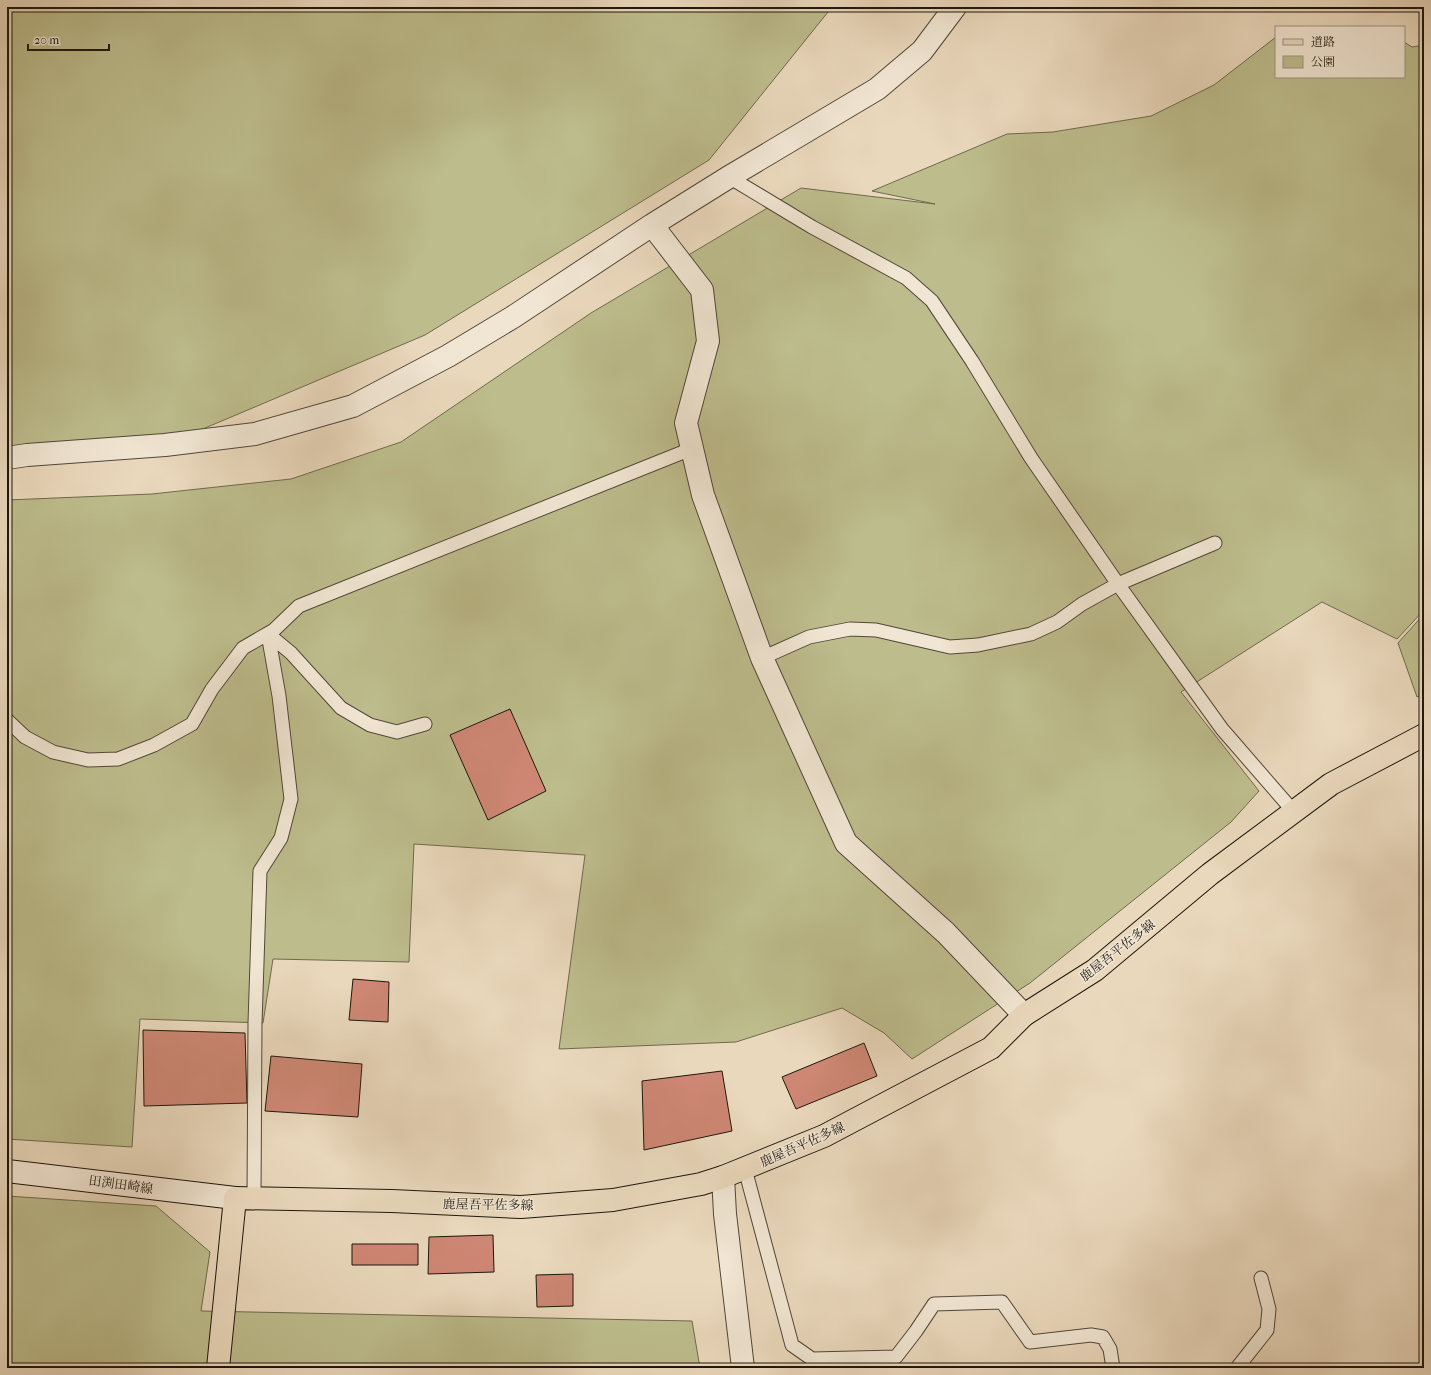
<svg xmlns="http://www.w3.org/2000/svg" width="1431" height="1375" font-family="'IM FELL French Canon','Noto Serif JP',serif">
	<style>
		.green { fill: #bdbc8c; stroke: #6e6a4d }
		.building { fill: #ce8774; stroke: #1e170e }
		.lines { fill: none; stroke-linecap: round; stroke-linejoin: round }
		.service-casing { stroke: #51473a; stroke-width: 15 }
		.minor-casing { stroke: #51473a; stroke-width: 24 }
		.tertiary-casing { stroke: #51473a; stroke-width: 24 }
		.secondary-casing { stroke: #1e170e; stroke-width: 24 }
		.primary-casing { stroke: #1e170e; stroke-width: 24 }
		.service { stroke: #f1e6d3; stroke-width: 13 }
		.minor { stroke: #f1e6d3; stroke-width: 22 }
		.tertiary { stroke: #f1e6d3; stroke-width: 22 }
		.secondary { stroke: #f1e6d3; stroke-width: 22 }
		.primary { stroke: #ead8bc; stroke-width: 22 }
		.labels { text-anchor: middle; stroke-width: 3; stroke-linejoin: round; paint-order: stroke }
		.street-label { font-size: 13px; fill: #1e170e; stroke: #f1e6d3 }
	</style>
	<rect width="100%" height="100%" fill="#ead8bc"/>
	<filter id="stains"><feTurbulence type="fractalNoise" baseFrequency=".005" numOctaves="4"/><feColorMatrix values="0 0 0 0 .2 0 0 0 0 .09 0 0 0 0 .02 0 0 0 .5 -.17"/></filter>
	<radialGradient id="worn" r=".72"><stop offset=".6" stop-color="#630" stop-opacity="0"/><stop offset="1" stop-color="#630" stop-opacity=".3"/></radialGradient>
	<path class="green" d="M 7,7 L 832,7 L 709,160 L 425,335 L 165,445 L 7,463 Z
		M 1276,37 L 1276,77 L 1404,77 L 1404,42 L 1412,47 L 1424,45 L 1424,610 L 1397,639 L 1322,602 L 1181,692 L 1259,791 L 1231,822 L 1030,983 L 912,1059 L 884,1033 L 842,1008 L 736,1042 L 559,1049 L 585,855 L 414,844 L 409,962 L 273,959 L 263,1023 L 140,1019 L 132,1147 L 7,1139 L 7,500 L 152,494 L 291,479 L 401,442 L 591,313 L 801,188 L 935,204 L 872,191 L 1007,134 L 1053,132 L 1151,116 L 1214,85 Z
		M 1424,614 L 1424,694 L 1417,697 L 1398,643 Z
		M 7,1196 L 156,1206 L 210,1252 L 201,1311 L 692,1321 L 700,1368 L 7,1368 Z"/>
	<path class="building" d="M 510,709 L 546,791 L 488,820 L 450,735 Z
		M 353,979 L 389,982 L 388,1022 L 349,1020 Z
		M 143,1030 L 245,1033 L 247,1103 L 144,1106 Z
		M 864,1043 L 877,1076 L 796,1109 L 782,1077 Z
		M 271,1056 L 362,1064 L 358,1117 L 265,1111 Z
		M 722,1071 L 732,1131 L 644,1150 L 642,1081 Z
		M 493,1235 L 494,1272 L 428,1274 L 429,1237 Z
		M 352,1244 L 418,1244 L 418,1265 L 352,1265 Z
		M 573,1274 L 573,1306 L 537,1307 L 536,1275 Z"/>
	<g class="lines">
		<g class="service-casing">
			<path id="service" d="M 729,177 L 812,227 L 906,278 L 932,301 L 972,361 L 1031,458 L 1120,587 L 1222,729 L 1294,812
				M 268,634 L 291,653 L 341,708 L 370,725 L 397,732 L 425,724
				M 762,658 L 809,637 L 850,629 L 876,630 L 950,647 L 978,645 L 1031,634 L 1057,622 L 1082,604 L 1118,584 L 1215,543
				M 7,720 L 25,737 L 53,752 L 88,760 L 118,759 L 154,745 L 192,724 L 212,689 L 243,648 L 274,630 L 299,606 L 691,449
				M 745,1169 L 792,1345 L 812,1359 L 896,1357 L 916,1331 L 934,1304 L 1002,1302 L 1030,1342 L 1091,1335 L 1103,1337 L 1110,1349 L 1113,1368
				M 254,1198 L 255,1023 L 260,871 L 281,838 L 291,799 L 279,696 L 268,634
				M 1237,1368 L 1267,1330 L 1269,1309 L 1261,1278"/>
		</g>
		<g class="minor-casing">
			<path id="minor" d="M 723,1177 L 725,1214 L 743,1368"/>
		</g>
		<g class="tertiary-casing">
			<path id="tertiary" d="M 652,225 L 702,290 L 708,341 L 686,423 L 703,495 L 762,658 L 846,843 L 946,933 L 1024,1015
				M 7,458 L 27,455 L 165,445 L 255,434 L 353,406 L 448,356 L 513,317 L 652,225 L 729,177 L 877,89 L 922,51 L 955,7"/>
		</g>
		<g class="secondary-casing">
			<path id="secondary" d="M 7,1171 L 235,1198"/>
		</g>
		<g class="primary-casing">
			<path id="primary" d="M 218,1368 L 235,1198 L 392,1201 L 521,1207 L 613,1200 L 701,1184 L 723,1177 L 824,1136 L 991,1048 L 1024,1015 L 1095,970 L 1210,874 L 1331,784 L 1424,735"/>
		</g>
		<use href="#service" class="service"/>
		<use href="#minor" class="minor"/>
		<use href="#tertiary" class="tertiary"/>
		<use href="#secondary" class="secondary"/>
		<use href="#primary" class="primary"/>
	</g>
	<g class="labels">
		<g class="street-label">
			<text transform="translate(1117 950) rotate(-38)" y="5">鹿屋吾平佐多線</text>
			<text transform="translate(802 1144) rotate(-24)" y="5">鹿屋吾平佐多線</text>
			<text transform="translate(121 1184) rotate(8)" y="5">田渕田崎線</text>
			<text transform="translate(488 1204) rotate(1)" y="5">鹿屋吾平佐多線</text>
		</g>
	</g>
	<rect width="1431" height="1375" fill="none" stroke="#ead8bc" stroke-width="24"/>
	<rect x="8" y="8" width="1415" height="1359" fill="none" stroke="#1e170e" stroke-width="2"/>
	<rect x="12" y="12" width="1407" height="1351" fill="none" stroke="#1e170e"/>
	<rect x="1275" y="26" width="130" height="52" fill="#f1e6d3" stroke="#9d9384"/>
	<rect x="1283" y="39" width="20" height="6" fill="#ead8bc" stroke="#9d9384"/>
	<text x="1311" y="46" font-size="12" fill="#1e170e">道路</text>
	<rect x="1283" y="56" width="20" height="12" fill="#bdbc8c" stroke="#9d9384"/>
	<text x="1311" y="66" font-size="12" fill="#1e170e">公園</text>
	<path d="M28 44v6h81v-6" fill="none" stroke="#1e170e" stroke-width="2"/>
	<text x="34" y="44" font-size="12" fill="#1e170e" stroke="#f1e6d3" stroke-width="3" paint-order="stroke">20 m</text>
	<rect width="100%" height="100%" filter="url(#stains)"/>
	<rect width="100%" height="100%" fill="url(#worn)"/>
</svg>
